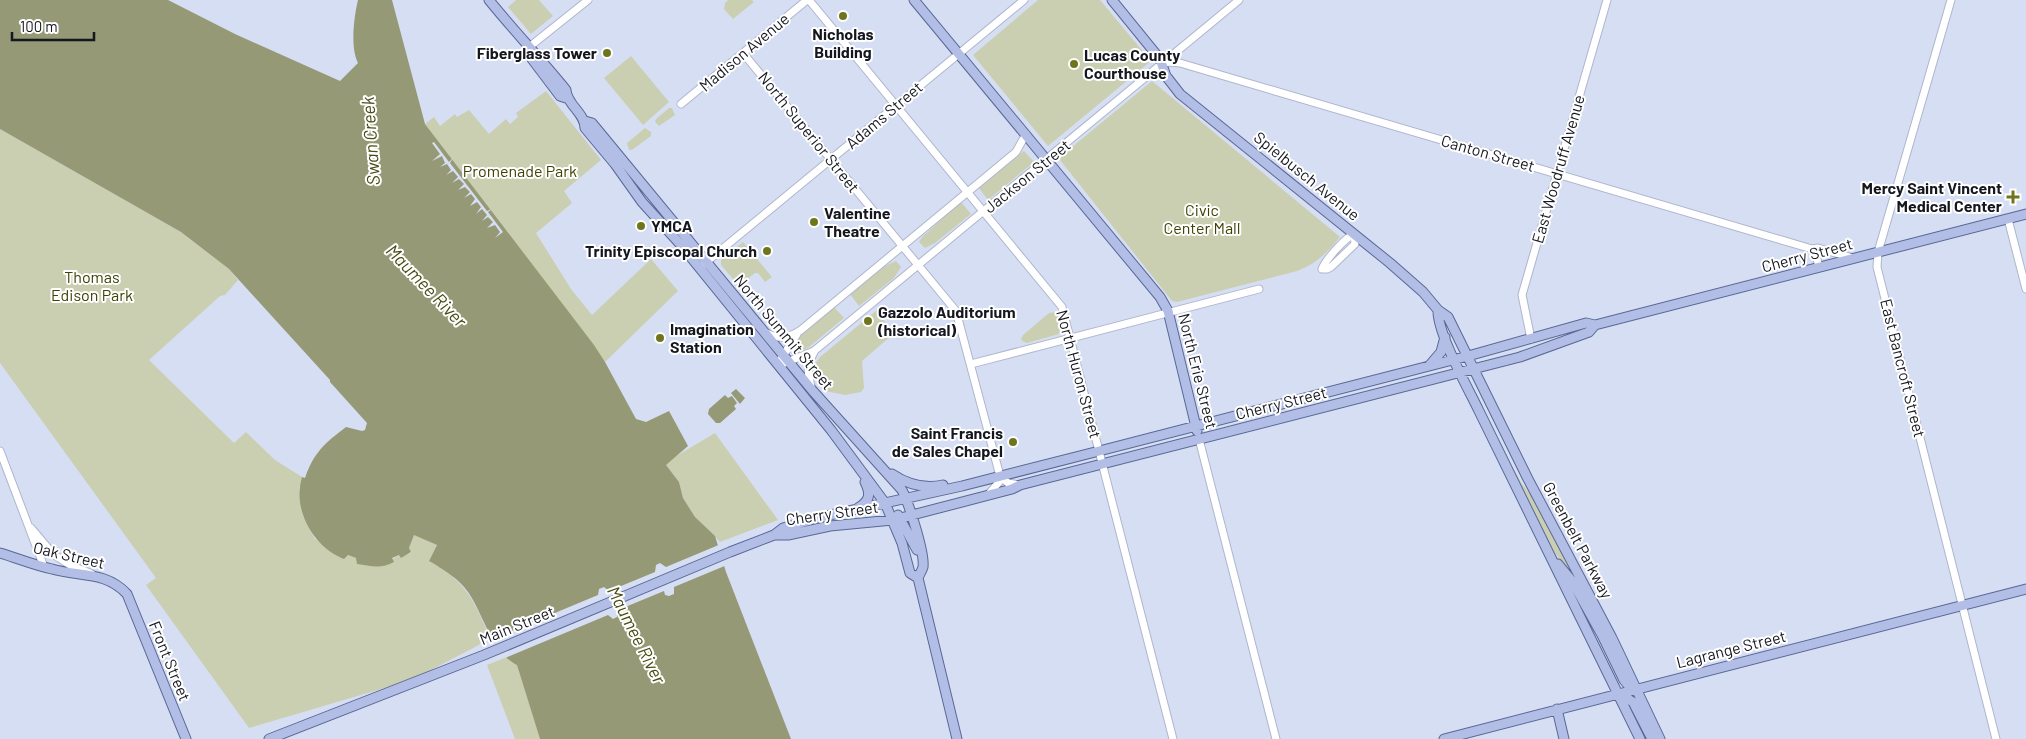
<svg xmlns="http://www.w3.org/2000/svg" width="2026" height="739" font-family="Barlow,sans-serif">
	<style>
		.green { fill: #cbcfb1 }
		.water { fill: #959976 }
		.pier { fill: #d6def4 }
		.lines { fill: none; stroke-linecap: round; stroke-linejoin: round }
		.minor-casing { stroke: #afb6cb; stroke-width: 9 }
		.major-casing { stroke: #596895; stroke-width: 11 }
		.minor { stroke: #fff; stroke-width: 7 }
		.major { stroke: #b2bee6; stroke-width: 9 }
		.poi-dot { fill: #6f751d; stroke: #fff; stroke-width: 2 }
		.labels { text-anchor: middle; stroke-width: 4; stroke-linejoin: round; paint-order: stroke }
		.poi-label { font-size: 16px; font-weight: bold; fill: #15171f; stroke: #fff; text-anchor: start }
		.street-label { font-size: 16px; fill: #15171f; stroke: #fff }
		.park-label { font-size: 16px; fill: #3e4203; stroke: #fff }
		.water-label { font-size: 18px; font-style: italic; fill: #4a4e14; stroke: #fff }
	</style>
	<rect width="100%" height="100%" fill="#d6def4"/>
	<path class="green" d="M 516,0 L 539,0 L 553,16 L 531,34 L 508,7 Z
		M 728,0 L 752,0 L 754,2 L 733,19 L 724,9 L 725,3 Z
		M 1038,0 L 1100,0 L 1151,61 L 1048,146 L 973,55 Z
		M 631,56 L 669,102 L 643,125 L 604,78 Z
		M 1152,81 L 1340,237 C 1327,253 1316,264 1297,271 L 1177,302 L 1172,301 L 1060,160 L 1060,157 Z
		M 546,91 L 601,160 L 564,191 L 572,203 L 536,233 L 571,289 L 592,315 L 651,259 L 678,291 L 605,362 L 425,124 L 434,117 L 440,126 L 455,114 L 457,117 L 469,110 L 489,134 L 506,119 L 510,124 L 518,117 L 516,113 Z
		M 669,108 L 672,108 L 675,115 L 659,126 L 655,122 L 656,119 Z
		M 645,128 L 651,132 L 651,136 L 632,150 L 629,150 L 627,143 Z
		M 0,129 L 181,232 L 229,269 L 238,280 L 225,295 L 220,296 L 149,360 L 234,443 L 246,432 L 275,460 L 302,477 L 299,488 L 303,515 L 315,539 L 347,555 L 356,558 L 392,559 L 400,555 L 401,557 L 411,553 L 409,548 L 414,534 L 437,545 L 429,561 C 464,580 473,598 488,633 L 479,645 L 425,673 L 388,687 L 249,728 L 146,585 L 156,578 L 0,363 Z
		M 1024,151 L 1034,162 L 988,200 L 979,188 Z
		M 961,202 L 971,214 L 935,243 L 925,248 L 919,242 L 922,237 Z
		M 743,242 L 772,277 L 765,282 L 758,273 L 755,273 L 739,286 L 721,265 L 721,260 Z
		M 896,261 L 901,267 L 894,278 L 859,306 L 850,294 L 883,267 Z
		M 834,307 L 844,318 L 809,347 L 796,354 L 790,348 L 793,342 Z
		M 877,310 L 888,327 L 897,335 L 891,336 L 862,361 L 864,388 L 861,392 L 845,395 L 825,391 L 814,374 L 813,367 L 820,357 Z
		M 1055,312 L 1059,313 L 1062,327 L 1059,334 L 1027,343 L 1022,341 L 1021,339 L 1023,335 L 1049,313 Z
		M 715,433 L 778,520 L 720,542 L 695,517 L 683,498 L 679,482 L 666,465 L 668,461 Z
		M 1498,442 L 1522,484 L 1532,496 L 1604,631 L 1562,562 L 1553,551 Z
		M 507,657 L 511,662 L 517,664 L 540,739 L 515,739 L 487,665 Z"/>
	<path class="water" d="M 0,0 L 168,0 L 235,34 L 340,81 L 358,63 C 350,47 354,17 358,0 L 392,0 L 425,124 L 594,345 L 605,362 L 636,419 L 646,422 L 669,411 L 688,446 L 666,465 L 679,482 L 683,498 L 695,517 L 715,536 L 726,572 L 791,739 L 540,739 L 517,665 C 492,653 483,613 468,592 C 459,579 443,569 429,561 L 437,545 L 414,535 L 409,548 L 411,552 L 401,558 L 399,555 L 392,558 L 394,562 C 382,569 370,566 357,564 L 356,558 L 348,555 L 344,559 C 313,547 292,509 302,477 L 305,478 C 314,452 325,443 346,427 L 362,431 L 365,430 L 367,423 L 330,382 L 330,380 L 229,269 L 181,232 L 0,129 Z
		M 736,389 L 745,398 L 740,404 L 731,393 Z
		M 725,395 L 728,398 L 732,396 L 737,403 L 734,406 L 736,409 L 720,423 L 716,423 L 708,414 L 709,409 Z"/>
	<path class="pier" d="M 434,142 L 449,162 L 453,158 L 450,163 L 487,211 L 492,209 L 488,212 L 503,232 L 495,238 L 500,232 L 495,225 L 487,228 L 493,222 L 488,217 L 482,221 L 487,215 L 482,209 L 476,214 L 481,207 L 477,202 L 470,206 L 475,199 L 471,194 L 464,198 L 470,192 L 465,187 L 458,190 L 464,184 L 459,179 L 452,183 L 458,177 L 453,171 L 446,175 L 451,170 L 447,164 L 440,167 L 445,163 L 442,156 L 432,161 L 440,154 L 432,143 Z
		M 721,544 L 727,565 L 674,587 L 674,594 L 669,596 L 665,595 L 664,591 L 618,610 L 617,617 L 613,619 L 608,615 L 505,658 L 490,640 L 598,595 L 599,589 L 604,587 L 609,591 L 655,572 L 656,565 L 660,563 L 666,567 Z"/>
	<g class="lines">
		<g class="minor-casing">
			<path id="minor" d="M 809,0 L 1062,307 L 1173,739
				M 1951,0 L 1878,252 L 1877,267 L 1996,739
				M 528,48 L 588,0
				M 743,53 L 956,311 L 1000,476 L 1008,483 L 1019,485
				M 1163,63 L 1171,62 L 1180,63 L 1812,249 L 1818,248 L 1853,258
				M 681,104 L 807,0
				M 2008,219 L 2026,289
				M 1354,234 L 1355,244 L 1331,267 L 1327,269 L 1322,269 C 1326,259 1345,238 1354,234 Z
				M 1812,249 L 1816,255 L 1819,267
				M 704,264 L 1024,0
				M 767,333 C 779,340 789,338 801,330 L 1016,152 L 1026,134
				M 1531,339 L 1522,295 L 1607,0
				M 781,359 L 797,334
				M 785,363 L 814,351 L 1239,0
				M 971,364 L 1259,289
				M 811,386 C 807,372 807,365 814,352
				M 1199,439 L 1276,739
				M 0,451 L 44,567
				M 988,495 L 999,482 L 1000,476
				M 31,528 L 53,554 L 70,565 L 92,574"/>
		</g>
		<g class="major-casing">
			<path id="major" d="M 489,0 C 514,31 541,59 566,90 C 567,105 585,113 585,128 L 615,164 L 642,202 L 681,245 L 831,430 L 885,503 L 902,543 L 910,573 L 918,578
				M 914,0 L 1160,297 L 1168,311 L 1197,431
				M 1112,0 L 1160,59 L 1166,76 L 1180,94 L 1390,263 L 1423,292 L 1438,310 L 1448,317 L 1528,479 L 1612,638 L 1660,739
				M 528,49 L 532,59 L 560,96 L 566,98
				M 585,121 L 592,123 L 812,390 L 902,490 C 909,504 925,553 923,567 C 922,571 919,575 918,578 L 957,739
				M 1438,310 C 1437,333 1468,388 1479,411 C 1532,521 1587,629 1640,739
				M 1429,366 L 1441,352 L 1445,337
				M 892,474 C 907,484 925,489 943,485
				M 858,508 C 870,501 871,494 865,482
				M 898,515 L 917,550
				M 774,535 L 783,528 L 821,517 L 962,486 L 1107,449 L 1468,356 L 1586,323 L 1595,325 L 2026,214
				M 0,553 C 17,558 34,565 52,569 C 80,577 106,571 127,594 L 186,739
				M 1558,564 L 1572,581 L 1602,635 L 1624,680 L 1629,686 L 1636,689
				M 1618,693 L 1633,702 L 1652,739
				M 1557,709 L 1564,739
				M 269,739 L 484,655 L 730,552 L 774,535 L 788,535 L 830,526 L 893,520 L 1012,489 L 1020,485 L 1520,357 L 1589,332 L 1595,325
				M 1444,739 L 2026,589"/>
		</g>
		<use href="#minor" class="minor"/>
		<use href="#major" class="major"/>
	</g>
	<g class="poi-dot">
		<circle cx="843" cy="16" r="5"/>
		<circle cx="607" cy="53" r="5"/>
		<circle cx="1074" cy="64" r="5"/>
		<path d="M2010.5 189.5h5v5h5v5h-5v5h-5v-5h-5v-5h5z"/>
		<circle cx="814" cy="222" r="5"/>
		<circle cx="641" cy="226" r="5"/>
		<circle cx="767" cy="251" r="5"/>
		<circle cx="868" cy="321" r="5"/>
		<circle cx="660" cy="338" r="5"/>
		<circle cx="1013" cy="442" r="5"/>
	</g>
	<g class="labels">
		<g class="poi-label">
			<text x="843" y="40" text-anchor="middle">Nicholas<tspan x="843" dy="18">Building</tspan></text>
			<text x="597" y="59" text-anchor="end">Fiberglass Tower</text>
			<text x="1084" y="61">Lucas County<tspan x="1084" dy="18">Courthouse</tspan></text>
			<text x="2002" y="194" text-anchor="end">Mercy Saint Vincent<tspan x="2002" dy="18">Medical Center</tspan></text>
			<text x="824" y="219">Valentine<tspan x="824" dy="18">Theatre</tspan></text>
			<text x="651" y="232">YMCA</text>
			<text x="757" y="257" text-anchor="end">Trinity Episcopal Church</text>
			<text x="878" y="318">Gazzolo Auditorium<tspan x="878" dy="18">(historical)</tspan></text>
			<text x="670" y="335">Imagination<tspan x="670" dy="18">Station</tspan></text>
			<text x="1003" y="439" text-anchor="end">Saint Francis<tspan x="1003" dy="18">de Sales Chapel</tspan></text>
		</g>
		<g class="street-label">
			<text transform="translate(744 52) rotate(-40)" y="6">Madison Avenue</text>
			<text transform="translate(884 115) rotate(-40)" y="6">Adams Street</text>
			<text transform="translate(809 132) rotate(51)" y="6">North Superior Street</text>
			<text transform="translate(1488 153) rotate(16)" y="6">Canton Street</text>
			<text transform="translate(1558 169) rotate(-74)" y="6">East Woodruff Avenue</text>
			<text transform="translate(1027 176) rotate(-39)" y="6">Jackson Street</text>
			<text transform="translate(1307 176) rotate(39)" y="6">Spielbusch Avenue</text>
			<text transform="translate(1807 255) rotate(-15)" y="6">Cherry Street</text>
			<text transform="translate(784 332) rotate(50)" y="6">North Summit Street</text>
			<text transform="translate(1903 368) rotate(76)" y="6">East Bancroft Street</text>
			<text transform="translate(1198 371) rotate(76)" y="6">North Erie Street</text>
			<text transform="translate(1079 374) rotate(75)" y="6">North Huron Street</text>
			<text transform="translate(1281 403) rotate(-14)" y="6">Cherry Street</text>
			<text transform="translate(832 513) rotate(-8)" y="6">Cherry Street</text>
			<text transform="translate(1578 540) rotate(62)" y="6">Greenbelt Parkway</text>
			<text transform="translate(69 555) rotate(13)" y="6">Oak Street</text>
			<text transform="translate(517 625) rotate(-22)" y="6">Main Street</text>
			<text transform="translate(1731 649) rotate(-14)" y="6">Lagrange Street</text>
			<text transform="translate(170 661) rotate(68)" y="6">Front Street</text>
		</g>
		<g class="park-label">
			<text x="520" y="177">Promenade Park</text>
			<text x="1202" y="216">Civic<tspan x="1202" dy="18">Center Mall</tspan></text>
			<text x="92" y="283">Thomas<tspan x="92" dy="18">Edison Park</tspan></text>
		</g>
		<g class="water-label">
			<text transform="translate(371 141) rotate(-94)" y="6">Swan Creek</text>
			<text transform="translate(426 286) rotate(46)" y="6">Maumee River</text>
			<text transform="translate(636 635) rotate(63)" y="6">Maumee River</text>
		</g>
	</g>
	<path d="M12 32v8h82v-8" fill="none" stroke="#15171f" stroke-width="2.5"/>
	<text x="20" y="32" font-size="15" fill="#15171f" stroke="#ffffff" stroke-width="4" paint-order="stroke">100 m</text>
</svg>
